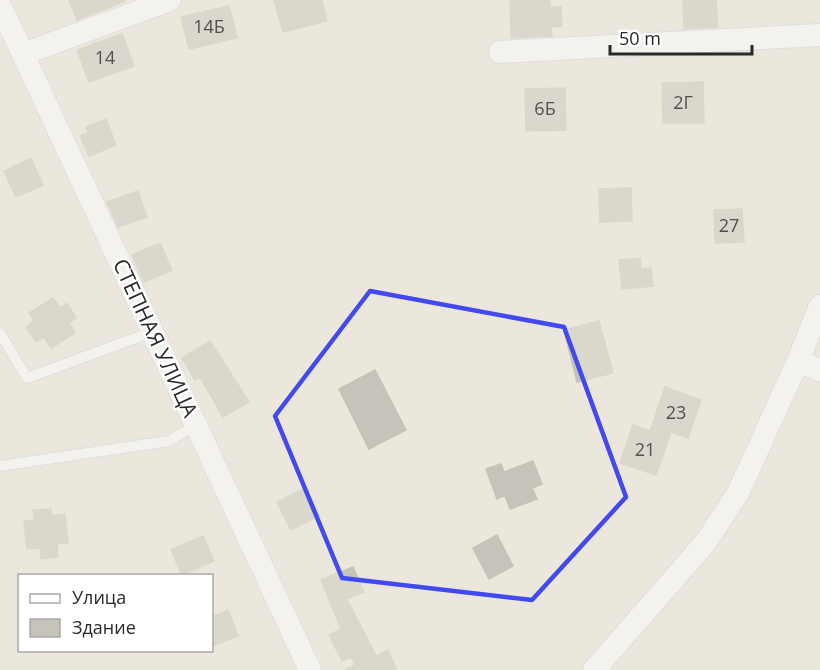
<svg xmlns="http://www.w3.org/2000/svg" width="820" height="670" font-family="'Open Sans',sans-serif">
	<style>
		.building { fill: #c6c3bb; stroke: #c6c3b5; stroke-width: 1.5 }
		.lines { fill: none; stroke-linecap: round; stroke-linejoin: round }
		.service-casing { stroke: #d1d2e2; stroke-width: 12 }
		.minor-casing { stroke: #d1d2e2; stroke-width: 24 }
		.service { stroke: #fff; stroke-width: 10 }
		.minor { stroke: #fff; stroke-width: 22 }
		.marked { fill: none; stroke: #4249f1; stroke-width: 4.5; stroke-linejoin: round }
		.labels { text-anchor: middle; stroke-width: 4.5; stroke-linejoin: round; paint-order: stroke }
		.number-label { font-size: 18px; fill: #50504e }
		.street-label { font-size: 21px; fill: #292929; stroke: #fff }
	</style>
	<rect width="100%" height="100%" fill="#ebe7dc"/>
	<path class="building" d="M 69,0 L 125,0 L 125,1 L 77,20 Z
		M 274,0 L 322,0 L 327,21 L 283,32 Z
		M 510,0 L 550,0 L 550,7 L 561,7 L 562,26 L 551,27 L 552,36 L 511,38 Z
		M 683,0 L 716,0 L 718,27 L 684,29 Z
		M 229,6 L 237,38 L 189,49 L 181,17 Z
		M 122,34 L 134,66 L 89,82 L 77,50 Z
		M 703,82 L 704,123 L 663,123 L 662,83 Z
		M 565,88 L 566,130 L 526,131 L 525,89 Z
		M 106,119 L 116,145 L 89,156 L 80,136 L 88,133 L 86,127 Z
		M 31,158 L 43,185 L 16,197 L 4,171 Z
		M 631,188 L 632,221 L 600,222 L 599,189 Z
		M 138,191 L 147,217 L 118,227 L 107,202 Z
		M 742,209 L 744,242 L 715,243 L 714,210 Z
		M 160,243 L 172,270 L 144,282 L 132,255 Z
		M 640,258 L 641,269 L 651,268 L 653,286 L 622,289 L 619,260 Z
		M 53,298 L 60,308 L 67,303 L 76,318 L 69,323 L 75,333 L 51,348 L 44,337 L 36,342 L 26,327 L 34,321 L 29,313 Z
		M 599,321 L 613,373 L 577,382 L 564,330 Z
		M 210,341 L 249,402 L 223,417 L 200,377 L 195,380 L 182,358 Z
		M 375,370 L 406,430 L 369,449 L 339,389 Z
		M 665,387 L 701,400 L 688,438 L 671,432 L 656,475 L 620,463 L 633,425 L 650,431 Z
		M 533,461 L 542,484 L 532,488 L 537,499 L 510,509 L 505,495 L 497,499 L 486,469 L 501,464 L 504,472 Z
		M 305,488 L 319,516 L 291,530 L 277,502 Z
		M 51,509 L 52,516 L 65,514 L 68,543 L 57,544 L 58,557 L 41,559 L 40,548 L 27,549 L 24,521 L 34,520 L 33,510 Z
		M 497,535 L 513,566 L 489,579 L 473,548 Z
		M 203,536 L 214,561 L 182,575 L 171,550 Z
		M 353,567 L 364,592 L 347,599 L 376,656 L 388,650 L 397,670 L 345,670 L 355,665 L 351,657 L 342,661 L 329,635 L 341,629 L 321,580 Z
		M 228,610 L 238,636 L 212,646 L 212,617 Z"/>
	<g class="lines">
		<g class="service-casing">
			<path id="service" d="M 0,333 L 27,378 L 152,332
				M 0,466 L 169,441 L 195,425"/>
		</g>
		<g class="minor-casing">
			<path id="minor" d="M 0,5 L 310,670
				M 500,52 L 820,35
				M 23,54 L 170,0
				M 798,361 L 820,370
				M 594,670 L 705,543 L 738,493 L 798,361 L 820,306"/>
		</g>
		<use href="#service" class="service"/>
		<use href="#minor" class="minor"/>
	</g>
	<path d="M0 0H820V670H0ZM 370,291 L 564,327 L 626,497 L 532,600 L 342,578 L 275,416 Z" fill="#ebe7dc" fill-opacity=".55" fill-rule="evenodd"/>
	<path class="marked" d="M 370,291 L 564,327 L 626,497 L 532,600 L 342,578 L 275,416 Z"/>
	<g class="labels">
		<g class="number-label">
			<text x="209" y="33">14Б</text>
			<text x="105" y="64">14</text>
			<text x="683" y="109">2Г</text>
			<text x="545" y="115">6Б</text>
			<text x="729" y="232">27</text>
			<text x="676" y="419">23</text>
			<text x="645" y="456">21</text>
		</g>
		<g class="street-label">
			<text transform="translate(155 338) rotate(65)" y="7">СТЕПНАЯ УЛИЦА</text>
		</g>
	</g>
	<rect x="18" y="574" width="195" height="78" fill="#ffffff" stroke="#a9a9a9" stroke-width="1.5"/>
	<rect x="30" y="594" width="30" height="9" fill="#ffffff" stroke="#a9a9a9" stroke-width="1.5"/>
	<text x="72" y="604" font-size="18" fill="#292929">Улица</text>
	<rect x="30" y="619" width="30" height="18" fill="#c6c3bb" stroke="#a9a9a9" stroke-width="1.5"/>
	<text x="72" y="634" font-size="18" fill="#292929">Здание</text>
	<path d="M610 45v9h142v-9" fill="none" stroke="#292929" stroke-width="3"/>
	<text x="619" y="45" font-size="18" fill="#292929" stroke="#ffffff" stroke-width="4.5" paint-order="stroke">50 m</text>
</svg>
